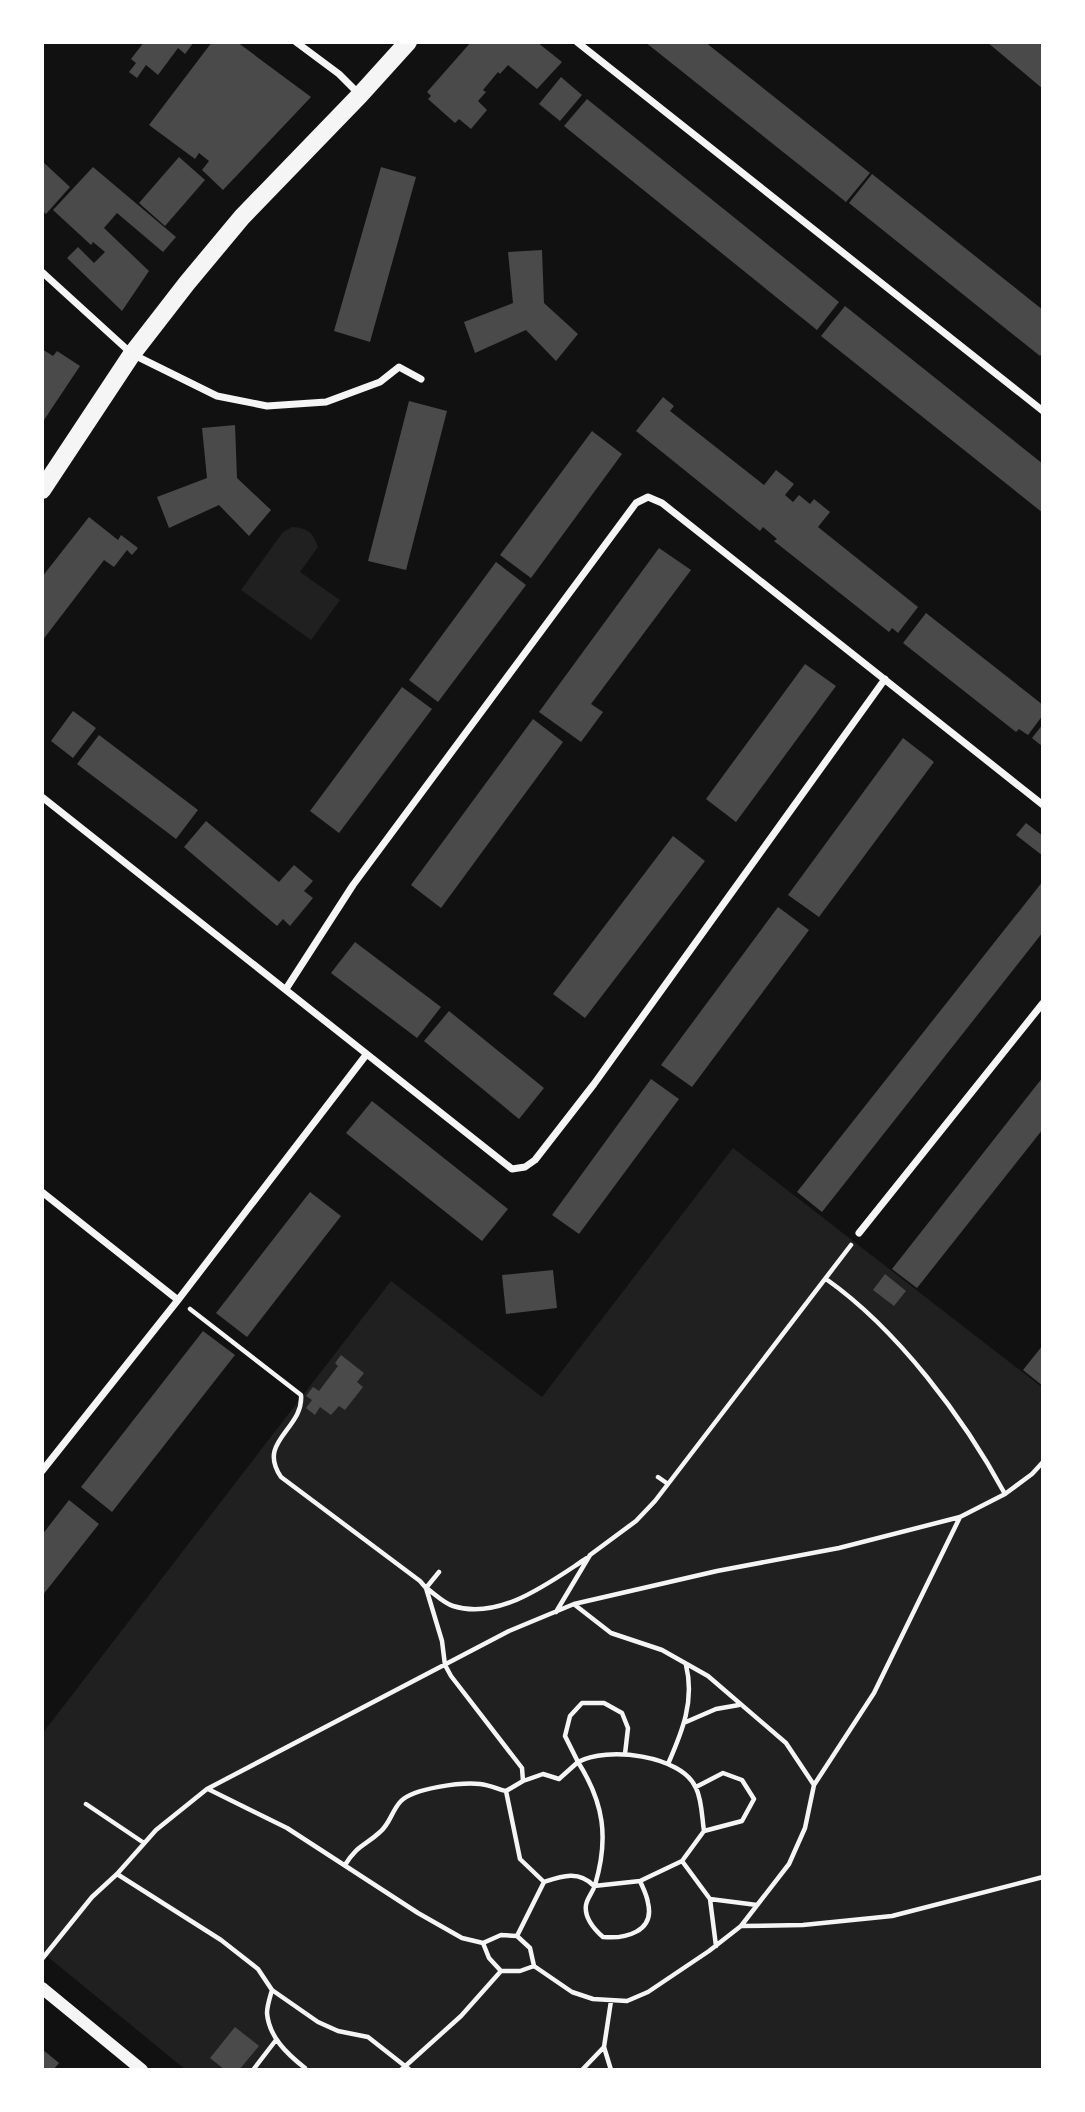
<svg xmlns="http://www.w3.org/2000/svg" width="1085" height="2112" font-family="'Source Sans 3',sans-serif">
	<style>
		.green { fill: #202020 }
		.building { fill: #4a4a4a }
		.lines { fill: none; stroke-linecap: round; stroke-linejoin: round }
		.path { stroke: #f5f5f5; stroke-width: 4.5 }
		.minor { stroke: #f5f5f5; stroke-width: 7 }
		.tertiary { stroke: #f5f5f5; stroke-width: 12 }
		.primary { stroke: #f5f5f5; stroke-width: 18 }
	</style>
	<rect width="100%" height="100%" fill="#111"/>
	<path class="green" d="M 292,527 C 307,528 313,532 318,547 L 300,572 L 340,600 L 311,640 L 241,590 L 283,532 Z
		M 733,1148 L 1043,1388 L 1043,2070 L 186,2070 L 42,1952 L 42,1734 L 391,1281 L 542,1397 Z"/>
	<path class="building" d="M 144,42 L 194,42 L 185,54 L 178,48 L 158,75 L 146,65 L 137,78 L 129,72 L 136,63 L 131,59 Z
		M 212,42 L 237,42 L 311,97 L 223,190 L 202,170 L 209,161 L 199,153 L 195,159 L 149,125 Z
		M 471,42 L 537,42 L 562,62 L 537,89 L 508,65 L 500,74 L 498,72 L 483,90 L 486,92 L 478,101 L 487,110 L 471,129 L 459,119 L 455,123 L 428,99 L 431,96 L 427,92 Z
		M 645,42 L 705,42 L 870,173 L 846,202 Z
		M 987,42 L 1038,42 L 1043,46 L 1043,89 Z
		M 561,77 L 582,95 L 560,121 L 539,104 Z
		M 587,99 L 839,302 L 817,330 L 564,126 Z
		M 179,157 L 205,180 L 165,226 L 139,203 Z
		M 42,161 L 70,187 L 46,214 L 42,211 Z
		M 93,167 L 176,237 L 163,252 L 117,213 L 104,228 L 149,271 L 122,311 L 67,258 L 78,247 L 94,263 L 105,252 L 93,242 L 91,245 L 53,210 Z
		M 381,167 L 416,177 L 370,342 L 334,331 Z
		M 872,174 L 1043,310 L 1043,352 L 1040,356 L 849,203 Z
		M 542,250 L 544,303 L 578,334 L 556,361 L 526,330 L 475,353 L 464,322 L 513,303 L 508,252 Z
		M 845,306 L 1043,464 L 1043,513 L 821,336 Z
		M 42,349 L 53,356 L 57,351 L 80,366 L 42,423 Z
		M 663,397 L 674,406 L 670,411 L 764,485 L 776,470 L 794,484 L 785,495 L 793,502 L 799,495 L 810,504 L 814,499 L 830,512 L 818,527 L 918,607 L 898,633 L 892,628 L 889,632 L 774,541 L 777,539 L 763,527 L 760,531 L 636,431 Z
		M 409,401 L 447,411 L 406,570 L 368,561 Z
		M 235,425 L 237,478 L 271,510 L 249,536 L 219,505 L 169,528 L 157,497 L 207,478 L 202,428 Z
		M 592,431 L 622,454 L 531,578 L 500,555 Z
		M 89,517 L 118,540 L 121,535 L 138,548 L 132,555 L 127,550 L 114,567 L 104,560 L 42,641 L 42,577 Z
		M 659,548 L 691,570 L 591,704 L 603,712 L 581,742 L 539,712 Z
		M 496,562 L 526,585 L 438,702 L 409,680 Z
		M 926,613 L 1043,705 L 1043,715 L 1028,735 L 1019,729 L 1016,732 L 903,643 Z
		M 805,664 L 836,686 L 736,822 L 706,799 Z
		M 402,687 L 432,709 L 339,833 L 310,811 Z
		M 73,711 L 96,728 L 73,758 L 51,741 Z
		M 533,719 L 563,742 L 441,908 L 411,885 Z
		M 1043,724 L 1043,747 L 1032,738 Z
		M 99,735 L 198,810 L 176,839 L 77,764 Z
		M 903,738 L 934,762 L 819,917 L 788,895 Z
		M 206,821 L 279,882 L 294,865 L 313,881 L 304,891 L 313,898 L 290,926 L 283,919 L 277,926 L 184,847 Z
		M 1026,823 L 1043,836 L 1043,856 L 1016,835 Z
		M 673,836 L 705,861 L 585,1018 L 553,994 Z
		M 1043,881 L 1043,932 L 822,1212 L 797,1192 Z
		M 778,907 L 809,930 L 692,1087 L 661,1065 Z
		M 355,942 L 441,1007 L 417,1038 L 331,973 Z
		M 449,1011 L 544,1088 L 519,1119 L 424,1041 Z
		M 1043,1077 L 1043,1129 L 917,1288 L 892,1269 Z
		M 651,1079 L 679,1099 L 579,1234 L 552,1215 Z
		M 372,1101 L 508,1209 L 482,1241 L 346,1133 Z
		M 310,1192 L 341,1216 L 247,1337 L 216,1313 Z
		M 553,1270 L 557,1308 L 506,1314 L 502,1275 Z
		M 885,1274 L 906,1291 L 894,1306 L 873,1290 Z
		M 203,1331 L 235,1355 L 112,1512 L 81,1487 Z
		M 1043,1345 L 1043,1386 L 1023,1370 Z
		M 341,1355 L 364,1373 L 357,1382 L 363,1387 L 345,1410 L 339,1406 L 331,1415 L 320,1407 L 315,1415 L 306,1408 L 312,1400 L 306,1396 L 313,1387 L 319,1391 L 338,1366 L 335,1363 Z
		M 69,1500 L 99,1524 L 42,1596 L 42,1535 Z
		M 235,2027 L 259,2046 L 239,2070 L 225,2070 L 210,2058 Z
		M 42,2049 L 59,2063 L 53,2070 L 42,2070 Z"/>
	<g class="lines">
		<path class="path" d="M 826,1279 C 897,1329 964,1418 1005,1494
			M 190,1309 L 301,1395 C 304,1429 256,1441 281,1477 L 420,1581 L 426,1588 L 442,1641 L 445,1665 L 451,1676 L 522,1768 L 523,1781 L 506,1791 L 520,1859 L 544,1882
			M 658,1477 L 668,1484
			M 439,1572 L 426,1588 C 434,1593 443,1603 453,1606 C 500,1621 550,1582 587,1558
			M 575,1605 L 611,1633 L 662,1650 L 708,1676 L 786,1743 L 814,1785 L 874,1693 L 960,1517
			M 556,1612 L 590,1555 L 636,1521 L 655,1501 L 851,1245
			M 686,1722 L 716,1709 L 739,1705
			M 668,1764 C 682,1732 695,1701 686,1665
			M 523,1781 L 543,1774 L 559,1779 L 578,1762 L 565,1736 L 570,1716 L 582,1703 L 604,1703 L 622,1713 L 628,1728 L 625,1754
			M 696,1787 L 723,1773 L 742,1780 L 754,1799 L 742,1821 L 704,1831
			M 208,1789 L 287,1828 L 418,1913 L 462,1938 L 483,1943 L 489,1958 L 501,1971 L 520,1971 L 534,1966
			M 86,1804 L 144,1843
			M 682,1861 L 710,1899
			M 345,1865 C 357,1845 365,1846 380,1832 C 390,1824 392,1810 401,1801 C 414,1788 462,1782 480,1784 C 489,1785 498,1789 506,1791
			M 117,1874 L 221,1940 L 258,1969 L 272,1990 L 318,2022 L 338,2031 L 368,2037 L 410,2070
			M 640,1881 C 643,1888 647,1895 648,1903 C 655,1932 625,1939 603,1937 C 594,1929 584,1918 586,1905 C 587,1898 593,1892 595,1885 C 609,1838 604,1803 578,1762 C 606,1746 682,1755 696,1788 C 702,1800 702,1818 704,1831 L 682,1861 L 640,1881 L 594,1886 C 579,1870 562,1876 544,1882 L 517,1936 L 530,1948 L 534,1966 L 572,1992 L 593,1999 L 627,2001 L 648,1992 L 709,1951 L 741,1926 L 789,1864 L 805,1828 L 814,1785
			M 741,1926 L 803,1925 L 892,1916 L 1043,1877
			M 483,1943 L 501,1935 L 517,1936
			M 716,1946 L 710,1899 L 757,1905
			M 42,1959 L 92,1897 L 117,1874 L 156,1830 L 207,1789 L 509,1631 L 574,1604 L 717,1571 L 839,1548 L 960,1517 L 1005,1494 L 1032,1474 L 1043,1462
			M 272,1990 C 270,1997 267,2006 267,2013 C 269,2037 287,2054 305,2068
			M 604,2047 L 611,2070
			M 253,2070 L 276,2040
			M 401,2070 L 461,2016 L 501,1971
			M 582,2070 L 604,2047 L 611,2001"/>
		<path class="minor" d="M 296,42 L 339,74 L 360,95
			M 577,42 L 1043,411
			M 42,272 L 132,354 L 217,396 L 267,406 L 326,402 L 380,382 L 399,367 L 421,379
			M 42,797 L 512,1169 L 525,1167 L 535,1160 L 594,1084 L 885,679
			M 286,989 L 353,885 L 636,503 L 648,497 L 662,503 L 1043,805
			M 42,1192 L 178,1300
			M 859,1233 L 1043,1003
			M 42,1471 L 178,1300 L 366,1055"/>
		<path class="tertiary" d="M 42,1988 L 142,2070"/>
		<path class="primary" d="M 42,490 L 132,354 L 187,283 L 242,217 L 360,95 L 408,42"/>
	</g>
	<rect width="1085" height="2112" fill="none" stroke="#ffffff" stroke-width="88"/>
</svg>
